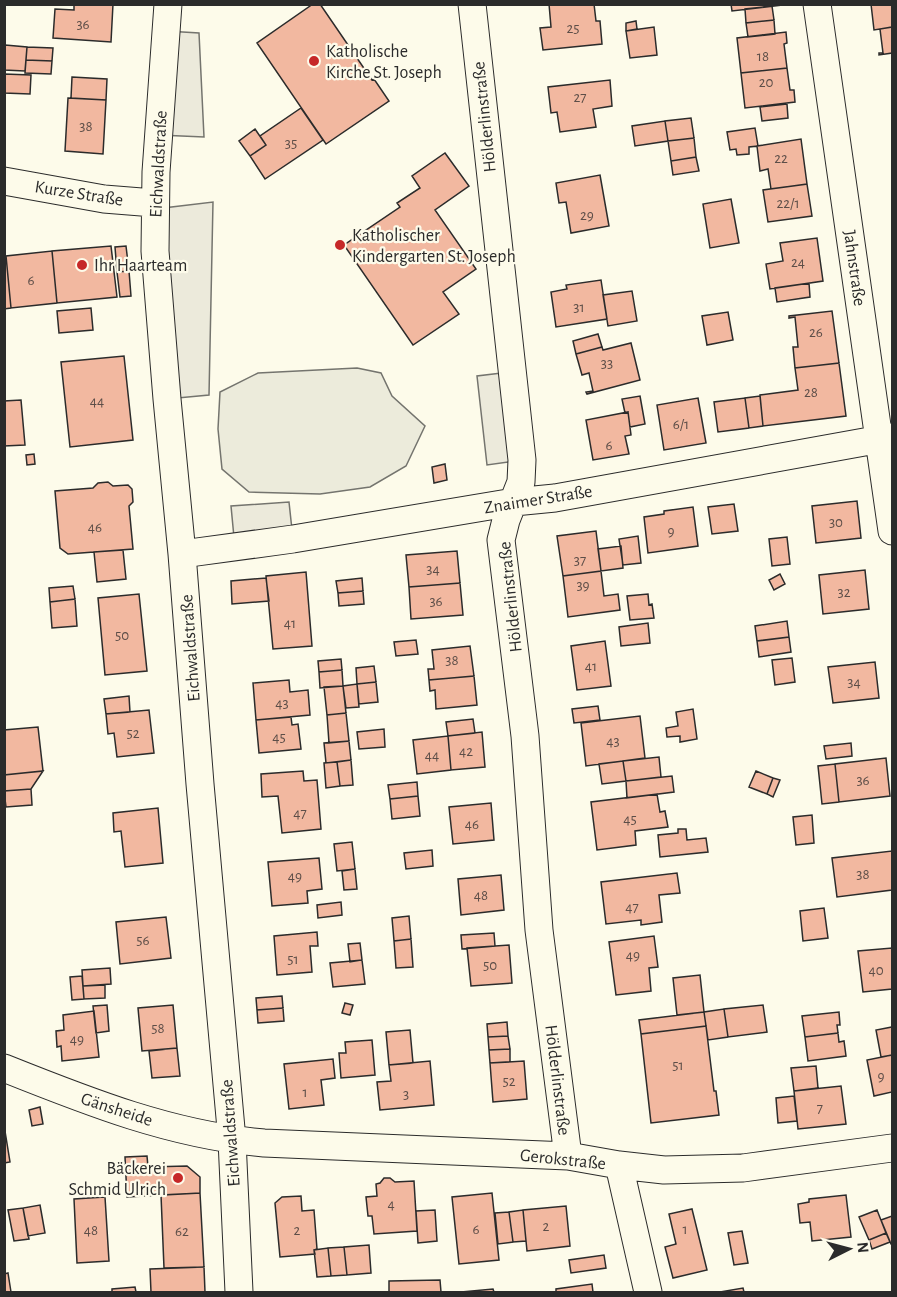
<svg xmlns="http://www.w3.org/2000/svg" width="897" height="1297" font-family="'Alegreya Sans',sans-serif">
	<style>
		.green { fill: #ecebdb; stroke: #74746e; stroke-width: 1.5 }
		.parking { fill: #eceadb; stroke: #74746e; stroke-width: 1.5 }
		.building { fill: #f2b8a0; stroke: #2b2b2b; stroke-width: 1.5 }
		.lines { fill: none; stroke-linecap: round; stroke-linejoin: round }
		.minor-casing { stroke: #2b2b2b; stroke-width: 29 }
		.minor { stroke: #fdfbea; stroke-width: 27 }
		.poi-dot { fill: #c62828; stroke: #fdfbea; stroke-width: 2 }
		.labels { text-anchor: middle; stroke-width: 4.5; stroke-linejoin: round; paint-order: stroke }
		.number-label { font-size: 15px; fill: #5d4e48 }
		.poi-label { font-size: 18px; fill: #2b2b2b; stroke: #fdfbea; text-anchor: start }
		.street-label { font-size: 18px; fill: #2b2b2b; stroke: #fdfbea }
	</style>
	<rect width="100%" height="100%" fill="#fdfbea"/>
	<path class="green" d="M 357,368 L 381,373 L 392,396 L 425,426 L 406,466 L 370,487 L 320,494 L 249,492 L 222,469 L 218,429 L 220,392 L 258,373 Z"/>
	<path class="parking" d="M 166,31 L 199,33 L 204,137 L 159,135 Z
		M 213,202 L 209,395 L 167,399 L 155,209 Z
		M 511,372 L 522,460 L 487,465 L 477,376 Z
		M 289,502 L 293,539 L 235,548 L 231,506 Z"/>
	<path class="building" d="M 74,4 L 113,4 L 111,42 L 53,38 L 55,9 L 74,10 Z
		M 313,4 L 320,4 L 372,80 L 374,79 L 389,101 L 326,144 L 257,43 Z
		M 549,4 L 594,4 L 596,21 L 600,21 L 602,44 L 543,50 L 540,28 L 551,27 Z
		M 731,4 L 782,4 L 782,5 L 732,11 Z
		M 871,4 L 892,4 L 892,27 L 874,30 Z
		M 772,6 L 774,20 L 746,23 L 745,9 Z
		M 774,20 L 775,34 L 748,37 L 746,23 Z
		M 636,21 L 637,29 L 626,31 L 626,23 Z
		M 654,27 L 657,55 L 630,58 L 626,31 Z
		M 892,27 L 892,53 L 879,55 L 879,53 L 883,53 L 880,29 Z
		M 786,32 L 787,43 L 784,44 L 787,68 L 741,73 L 737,38 Z
		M 5,45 L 27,47 L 25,71 L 4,70 Z
		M 27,47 L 53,48 L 52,61 L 26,60 Z
		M 26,60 L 52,61 L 51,74 L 25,73 Z
		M 787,68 L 790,90 L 794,90 L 795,102 L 745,108 L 741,73 Z
		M 4,74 L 31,75 L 30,94 L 4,93 Z
		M 72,77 L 107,79 L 106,100 L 71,98 Z
		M 610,80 L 612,106 L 593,109 L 596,127 L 560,132 L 557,112 L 551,113 L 548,87 Z
		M 68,98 L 106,100 L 103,154 L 65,151 Z
		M 787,104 L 788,118 L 762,121 L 760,107 Z
		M 301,108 L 323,140 L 265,179 L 250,156 L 266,145 L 260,136 Z
		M 691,118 L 694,138 L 668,141 L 665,121 Z
		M 665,121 L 668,141 L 635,146 L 632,126 Z
		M 755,128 L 758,146 L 749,147 L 749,154 L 737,155 L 736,149 L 730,150 L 727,132 Z
		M 255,129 L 266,145 L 250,156 L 239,141 Z
		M 694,138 L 696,157 L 671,161 L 668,141 Z
		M 801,139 L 807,184 L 771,189 L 768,169 L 760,171 L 757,146 Z
		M 445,153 L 469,186 L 435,210 L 476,269 L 443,292 L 459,314 L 413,345 L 344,245 L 400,207 L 397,203 L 420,188 L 412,176 Z
		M 696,157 L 699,171 L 673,175 L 671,161 Z
		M 600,175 L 609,226 L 571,233 L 566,202 L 559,203 L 556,183 Z
		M 807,184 L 812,216 L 768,222 L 763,190 Z
		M 731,199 L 739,243 L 710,248 L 703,204 Z
		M 817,238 L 823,281 L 770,289 L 766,264 L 783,261 L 780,243 Z
		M 111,246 L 117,297 L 57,303 L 52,251 Z
		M 126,246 L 129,271 L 117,272 L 115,247 Z
		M 52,251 L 57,303 L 11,308 L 6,256 Z
		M 4,256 L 6,256 L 11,308 L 4,309 Z
		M 129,271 L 131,296 L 120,297 L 117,272 Z
		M 601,280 L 607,319 L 556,327 L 551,292 L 567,289 L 566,285 Z
		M 809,283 L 810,297 L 777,302 L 775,288 Z
		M 632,291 L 637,321 L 608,326 L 603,295 Z
		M 91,308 L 93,330 L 59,333 L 57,311 Z
		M 832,311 L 839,363 L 795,368 L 793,347 L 798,347 L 795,317 L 789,318 L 789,316 Z
		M 728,312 L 733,340 L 707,345 L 702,316 Z
		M 598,334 L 602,347 L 576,354 L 573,341 Z
		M 631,343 L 640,380 L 587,394 L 586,392 L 593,391 L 589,373 L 582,375 L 576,354 L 602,347 L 603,350 Z
		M 124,356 L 133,440 L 70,447 L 61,362 Z
		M 839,363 L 846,416 L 763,426 L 760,395 L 798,390 L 795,368 Z
		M 640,396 L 645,424 L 630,427 L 628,412 L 625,413 L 622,399 Z
		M 760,396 L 763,426 L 749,428 L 745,398 Z
		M 698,398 L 706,443 L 664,450 L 657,405 Z
		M 745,398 L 749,428 L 718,432 L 714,402 Z
		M 21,400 L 25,445 L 4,446 L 4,401 Z
		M 628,412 L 631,435 L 625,436 L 629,454 L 593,460 L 586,420 Z
		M 34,454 L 35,464 L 27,465 L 26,455 Z
		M 445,464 L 447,480 L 434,483 L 432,467 Z
		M 108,482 L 113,486 L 128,485 L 132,489 L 133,502 L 129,506 L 133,549 L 68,554 L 60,548 L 55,491 L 93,488 L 98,483 Z
		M 857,501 L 861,538 L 816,543 L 812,506 Z
		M 734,504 L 738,531 L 712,534 L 708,507 Z
		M 693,507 L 698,546 L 648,553 L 644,517 L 664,514 L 664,511 Z
		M 596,531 L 601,571 L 563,576 L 557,536 Z
		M 638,536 L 641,563 L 623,565 L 619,539 Z
		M 787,537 L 790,564 L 772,566 L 769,539 Z
		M 621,546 L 623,568 L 601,571 L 598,549 Z
		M 123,550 L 126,579 L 97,582 L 94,552 Z
		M 457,551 L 460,583 L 409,587 L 406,555 Z
		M 865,570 L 869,609 L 823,614 L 819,575 Z
		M 601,571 L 604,596 L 618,594 L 620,610 L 568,617 L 563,576 Z
		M 306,572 L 312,646 L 273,649 L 266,576 Z
		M 780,574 L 785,584 L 774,590 L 769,580 Z
		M 266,578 L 269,601 L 232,604 L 231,581 Z
		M 362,578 L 363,591 L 338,593 L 336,581 Z
		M 460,583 L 463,615 L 411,619 L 409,587 Z
		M 73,586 L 75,599 L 50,602 L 49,588 Z
		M 363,591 L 364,604 L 339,606 L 338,593 Z
		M 139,594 L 147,671 L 105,675 L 98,598 Z
		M 648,594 L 649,605 L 652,604 L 654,618 L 630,620 L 627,596 Z
		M 75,599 L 77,626 L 52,628 L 50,602 Z
		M 787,621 L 789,637 L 757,641 L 755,626 Z
		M 648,623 L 650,643 L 621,646 L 619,627 Z
		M 789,637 L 791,652 L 759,657 L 757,641 Z
		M 416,640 L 418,654 L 396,656 L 394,642 Z
		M 605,641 L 611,686 L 577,690 L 571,646 Z
		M 470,646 L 474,676 L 429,680 L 428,669 L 434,669 L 432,650 Z
		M 792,658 L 795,682 L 775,685 L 772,660 Z
		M 341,659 L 342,670 L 319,672 L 318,661 Z
		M 875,662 L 879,698 L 833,703 L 828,667 Z
		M 374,666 L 376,682 L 357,684 L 356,668 Z
		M 342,670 L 343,686 L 320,688 L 319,672 Z
		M 474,676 L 477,705 L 436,709 L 435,690 L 430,691 L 429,680 Z
		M 289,680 L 290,692 L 308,690 L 310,715 L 256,720 L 253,683 Z
		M 376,682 L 378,702 L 359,704 L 357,684 Z
		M 357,684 L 359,707 L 346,708 L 343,686 Z
		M 343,686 L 346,713 L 327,715 L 324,687 Z
		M 129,696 L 130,712 L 106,714 L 104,699 Z
		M 598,706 L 600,720 L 574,723 L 572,709 Z
		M 693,709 L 697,739 L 680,742 L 680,736 L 667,737 L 666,728 L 678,726 L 676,712 Z
		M 149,710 L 154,753 L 117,757 L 114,733 L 108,734 L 106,714 Z
		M 346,713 L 349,741 L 329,743 L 327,715 Z
		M 640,716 L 645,758 L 586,766 L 581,723 Z
		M 291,717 L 292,725 L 298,724 L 301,749 L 259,753 L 256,720 Z
		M 473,719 L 475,733 L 448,736 L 446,722 Z
		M 38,727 L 43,771 L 4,775 L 4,730 Z
		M 384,729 L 385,747 L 359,749 L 357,732 Z
		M 482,732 L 485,767 L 451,770 L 448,736 Z
		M 448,736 L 451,770 L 417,774 L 413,740 Z
		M 349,741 L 351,760 L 326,763 L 324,743 Z
		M 851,743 L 852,756 L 826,759 L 824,746 Z
		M 659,757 L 661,777 L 626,781 L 623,761 Z
		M 886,758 L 890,796 L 839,802 L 835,764 Z
		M 351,760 L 353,785 L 340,786 L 337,762 Z
		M 623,761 L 626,781 L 602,784 L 599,764 Z
		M 337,762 L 340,786 L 326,788 L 324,763 Z
		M 835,764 L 839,802 L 822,804 L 818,766 Z
		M 43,771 L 31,789 L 4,791 L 4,775 Z
		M 303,771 L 304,781 L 317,780 L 321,829 L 282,833 L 278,796 L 262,797 L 261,774 Z
		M 756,771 L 773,778 L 767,794 L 749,787 Z
		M 672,776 L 674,792 L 627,798 L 626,781 Z
		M 773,778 L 780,780 L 773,797 L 767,794 Z
		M 417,782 L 418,796 L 390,799 L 388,785 Z
		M 31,789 L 32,805 L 6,807 L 4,791 Z
		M 657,794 L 660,812 L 665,811 L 668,827 L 635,831 L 636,845 L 597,850 L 591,802 Z
		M 418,796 L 420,816 L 392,819 L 390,799 Z
		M 491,803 L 494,840 L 453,844 L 449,807 Z
		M 158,808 L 163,863 L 125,867 L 121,831 L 114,832 L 113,813 Z
		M 812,815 L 814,843 L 796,845 L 793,817 Z
		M 678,829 L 686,829 L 687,840 L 706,838 L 708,852 L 660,857 L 658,835 L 678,833 Z
		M 352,842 L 355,869 L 337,871 L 334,844 Z
		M 432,850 L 433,866 L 406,869 L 404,853 Z
		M 892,851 L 892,890 L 837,897 L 832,858 Z
		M 319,858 L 322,889 L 307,891 L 308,903 L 272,906 L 268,862 Z
		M 355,869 L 357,889 L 344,890 L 342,871 Z
		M 677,873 L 680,893 L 659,895 L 662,922 L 641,925 L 641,920 L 606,924 L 601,882 Z
		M 501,875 L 504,910 L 461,915 L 458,879 Z
		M 341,902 L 342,915 L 318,918 L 317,905 Z
		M 824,908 L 828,938 L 803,941 L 800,911 Z
		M 409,916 L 411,939 L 394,941 L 392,918 Z
		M 166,917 L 171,958 L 120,964 L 116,922 Z
		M 317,932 L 318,946 L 310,946 L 312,972 L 277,975 L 274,936 Z
		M 494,933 L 495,946 L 462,949 L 461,935 Z
		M 654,936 L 658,967 L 649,968 L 651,991 L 616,995 L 609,942 Z
		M 411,939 L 413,967 L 396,968 L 394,941 Z
		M 360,943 L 362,960 L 350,962 L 348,944 Z
		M 509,945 L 512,983 L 471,986 L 467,948 Z
		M 892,948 L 892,989 L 863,992 L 858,951 Z
		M 362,960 L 365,984 L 333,987 L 330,963 Z
		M 110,968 L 111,984 L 83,986 L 82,970 Z
		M 700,975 L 704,1012 L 677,1015 L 673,978 Z
		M 82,976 L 84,999 L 72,1000 L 70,977 Z
		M 105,985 L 105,998 L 84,999 L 83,986 Z
		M 282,996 L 283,1008 L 257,1010 L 256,998 Z
		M 345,1003 L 353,1005 L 350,1015 L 342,1013 Z
		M 107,1005 L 109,1031 L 96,1033 L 93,1006 Z
		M 173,1005 L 177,1048 L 142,1051 L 138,1008 Z
		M 763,1005 L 767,1032 L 728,1037 L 724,1009 Z
		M 283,1008 L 284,1021 L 258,1023 L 257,1010 Z
		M 724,1009 L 728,1037 L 708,1040 L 704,1012 Z
		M 94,1011 L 99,1057 L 62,1061 L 61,1046 L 57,1047 L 56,1031 L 64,1030 L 63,1015 Z
		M 704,1012 L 706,1026 L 641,1034 L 639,1020 Z
		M 839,1012 L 840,1025 L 837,1025 L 838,1033 L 805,1037 L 802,1016 Z
		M 507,1022 L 508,1036 L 488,1037 L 487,1024 Z
		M 706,1026 L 714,1091 L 716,1091 L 719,1115 L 651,1123 L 641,1034 Z
		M 892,1027 L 892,1055 L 881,1057 L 876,1030 Z
		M 410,1030 L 413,1063 L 389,1065 L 386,1032 Z
		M 838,1033 L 839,1042 L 844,1041 L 846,1056 L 808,1061 L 805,1037 Z
		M 508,1036 L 510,1049 L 489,1050 L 488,1037 Z
		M 372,1040 L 375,1075 L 341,1078 L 339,1053 L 346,1053 L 345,1042 Z
		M 177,1048 L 180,1076 L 152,1078 L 149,1051 Z
		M 510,1049 L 510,1062 L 490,1063 L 489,1050 Z
		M 892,1055 L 892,1092 L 874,1096 L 867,1060 Z
		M 333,1059 L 335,1078 L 321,1080 L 324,1105 L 289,1109 L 284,1064 Z
		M 430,1061 L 434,1105 L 380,1110 L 377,1082 L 391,1081 L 389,1065 Z
		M 524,1061 L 527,1099 L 493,1102 L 490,1063 Z
		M 816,1066 L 818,1088 L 794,1091 L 791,1068 Z
		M 841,1086 L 846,1124 L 798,1129 L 794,1091 Z
		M 794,1096 L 797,1121 L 778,1123 L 776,1098 Z
		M 40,1107 L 43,1124 L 32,1126 L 29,1110 Z
		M 4,1125 L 10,1162 L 4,1163 Z
		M 147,1156 L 148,1167 L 187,1166 L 200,1177 L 200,1193 L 127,1197 L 125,1157 Z
		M 384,1178 L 390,1178 L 395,1182 L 414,1181 L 417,1231 L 374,1234 L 372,1216 L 368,1216 L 366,1197 L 377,1196 L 376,1184 L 380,1183 Z
		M 200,1193 L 204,1267 L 164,1268 L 161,1195 Z
		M 492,1193 L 499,1260 L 459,1264 L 452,1197 Z
		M 846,1195 L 851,1237 L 812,1241 L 810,1222 L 800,1223 L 798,1204 L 809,1202 L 809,1199 Z
		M 301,1196 L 302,1211 L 314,1210 L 317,1249 L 314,1250 L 315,1254 L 280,1257 L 275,1203 L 282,1197 Z
		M 105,1197 L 109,1261 L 77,1263 L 74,1199 Z
		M 40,1205 L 45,1233 L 28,1236 L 23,1208 Z
		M 566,1206 L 570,1246 L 527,1251 L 523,1210 Z
		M 23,1208 L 29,1239 L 14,1241 L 8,1210 Z
		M 692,1209 L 707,1270 L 673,1278 L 665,1247 L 676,1244 L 669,1214 Z
		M 435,1210 L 437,1241 L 418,1243 L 416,1211 Z
		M 523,1210 L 526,1241 L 513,1242 L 509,1212 Z
		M 877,1210 L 886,1233 L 869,1240 L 859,1217 Z
		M 509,1212 L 513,1242 L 498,1244 L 495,1213 Z
		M 892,1216 L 892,1244 L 891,1244 L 881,1220 Z
		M 742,1231 L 748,1263 L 734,1265 L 728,1233 Z
		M 886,1233 L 890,1242 L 872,1249 L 869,1240 Z
		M 369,1245 L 371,1273 L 347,1275 L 344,1247 Z
		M 344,1247 L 347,1275 L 331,1276 L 328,1248 Z
		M 328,1248 L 331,1276 L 317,1277 L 314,1250 Z
		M 604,1255 L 606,1268 L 571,1273 L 569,1260 Z
		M 204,1267 L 205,1292 L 151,1292 L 150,1269 Z
		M 8,1273 L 11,1292 L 4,1292 L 4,1274 Z
		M 440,1280 L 441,1292 L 389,1292 L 389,1281 Z
		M 592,1284 L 593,1292 L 556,1292 L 556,1289 Z
		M 135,1287 L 136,1292 L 112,1292 L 112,1289 Z
		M 743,1288 L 744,1292 L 720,1292 Z
		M 493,1289 L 494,1292 L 461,1292 Z"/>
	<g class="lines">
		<g class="minor-casing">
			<path id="minor" d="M 168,4 L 156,172 L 155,251 L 167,399 L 182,554 L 200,784 L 232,1140 L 239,1292
				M 472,4 L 522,460 L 521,482 L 506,520 L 501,540 L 525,736 L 539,930 L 568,1156
				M 817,4 L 892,531
				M 4,181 L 104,199 L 154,203
				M 182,554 L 293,539 L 514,502 L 555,498 L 892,437
				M 4,1068 C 89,1102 172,1135 264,1143 L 568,1156 L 619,1165 L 664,1170 L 743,1168 L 892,1148
				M 619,1165 L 648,1292"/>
		</g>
		<use href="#minor" class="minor"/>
	</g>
	<g class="poi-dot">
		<circle cx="314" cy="61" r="6"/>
		<circle cx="340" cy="245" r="6"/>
		<circle cx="82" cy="265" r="6"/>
		<circle cx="178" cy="1178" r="6"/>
	</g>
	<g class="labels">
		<g class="number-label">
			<text x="83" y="29">36</text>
			<text x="573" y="33">25</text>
			<text x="763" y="61">18</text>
			<text x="766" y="87">20</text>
			<text x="580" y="102">27</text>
			<text x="86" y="131">38</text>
			<text x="291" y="148">35</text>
			<text x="781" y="163">22</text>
			<text x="788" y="208">22/1</text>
			<text x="587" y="220">29</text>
			<text x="798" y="267">24</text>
			<text x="31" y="285">6</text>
			<text x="579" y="312">31</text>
			<text x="816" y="337">26</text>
			<text x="607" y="368">33</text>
			<text x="811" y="397">28</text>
			<text x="97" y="406">44</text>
			<text x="681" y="429">6/1</text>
			<text x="609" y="450">6</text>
			<text x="836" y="527">30</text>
			<text x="95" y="532">46</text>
			<text x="671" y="536">9</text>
			<text x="580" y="565">37</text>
			<text x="433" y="574">34</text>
			<text x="583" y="590">39</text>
			<text x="844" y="597">32</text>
			<text x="436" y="606">36</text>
			<text x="290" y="628">41</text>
			<text x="122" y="640">50</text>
			<text x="452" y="665">38</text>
			<text x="591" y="671">41</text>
			<text x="854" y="687">34</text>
			<text x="282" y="708">43</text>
			<text x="133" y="738">52</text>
			<text x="279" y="742">45</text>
			<text x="613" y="746">43</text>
			<text x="466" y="756">42</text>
			<text x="432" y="760">44</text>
			<text x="863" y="785">36</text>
			<text x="300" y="818">47</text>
			<text x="630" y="824">45</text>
			<text x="472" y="829">46</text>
			<text x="863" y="879">38</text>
			<text x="295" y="881">49</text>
			<text x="481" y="900">48</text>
			<text x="632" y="912">47</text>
			<text x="143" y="945">56</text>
			<text x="633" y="960">49</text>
			<text x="293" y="964">51</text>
			<text x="490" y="970">50</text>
			<text x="876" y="975">40</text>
			<text x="158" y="1033">58</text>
			<text x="77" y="1044">49</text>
			<text x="678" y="1070">51</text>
			<text x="881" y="1081">9</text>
			<text x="509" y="1086">52</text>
			<text x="305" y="1097">1</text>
			<text x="406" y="1099">3</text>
			<text x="820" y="1113">7</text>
			<text x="391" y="1209">4</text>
			<text x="546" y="1231">2</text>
			<text x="476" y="1234">6</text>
			<text x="685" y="1234">1</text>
			<text x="91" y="1235">48</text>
			<text x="297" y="1235">2</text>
			<text x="182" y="1236">62</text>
		</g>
		<g class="poi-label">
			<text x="326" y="57">Katholische<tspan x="326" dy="21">Kirche St. Joseph</tspan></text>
			<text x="352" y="241">Katholischer<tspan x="352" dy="21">Kindergarten St. Joseph</tspan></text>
			<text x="94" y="271">Ihr Haarteam</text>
			<text x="166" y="1174" text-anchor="end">Bäckerei<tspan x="166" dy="21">Schmid Ulrich</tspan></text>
		</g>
		<g class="street-label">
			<text transform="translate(484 117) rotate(-96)" y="6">Hölderlinstraße</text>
			<text transform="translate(158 164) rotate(-87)" y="6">Eichwaldstraße</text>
			<text transform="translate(79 193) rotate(9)" y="6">Kurze Straße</text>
			<text transform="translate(855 268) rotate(82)" y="6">Jahnstraße</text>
			<text transform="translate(538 499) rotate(-9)" y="6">Znaimer Straße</text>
			<text transform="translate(510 597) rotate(-96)" y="6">Hölderlinstraße</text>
			<text transform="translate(190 648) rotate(-94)" y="6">Eichwaldstraße</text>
			<text transform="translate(558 1080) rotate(83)" y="6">Hölderlinstraße</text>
			<text transform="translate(117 1109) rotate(18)" y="6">Gänsheide</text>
			<text transform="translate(230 1133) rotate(-94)" y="6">Eichwaldstraße</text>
			<text transform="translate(563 1159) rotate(6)" y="6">Gerokstraße</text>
		</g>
	</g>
	<rect width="897" height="1297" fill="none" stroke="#2b2b2b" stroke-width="12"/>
	<g transform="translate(849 1249) rotate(84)" stroke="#fdfbea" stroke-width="4.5" paint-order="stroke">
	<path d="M0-4.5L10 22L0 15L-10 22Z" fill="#2b2b2b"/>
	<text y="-9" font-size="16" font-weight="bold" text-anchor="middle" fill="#2b2b2b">N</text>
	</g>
</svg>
